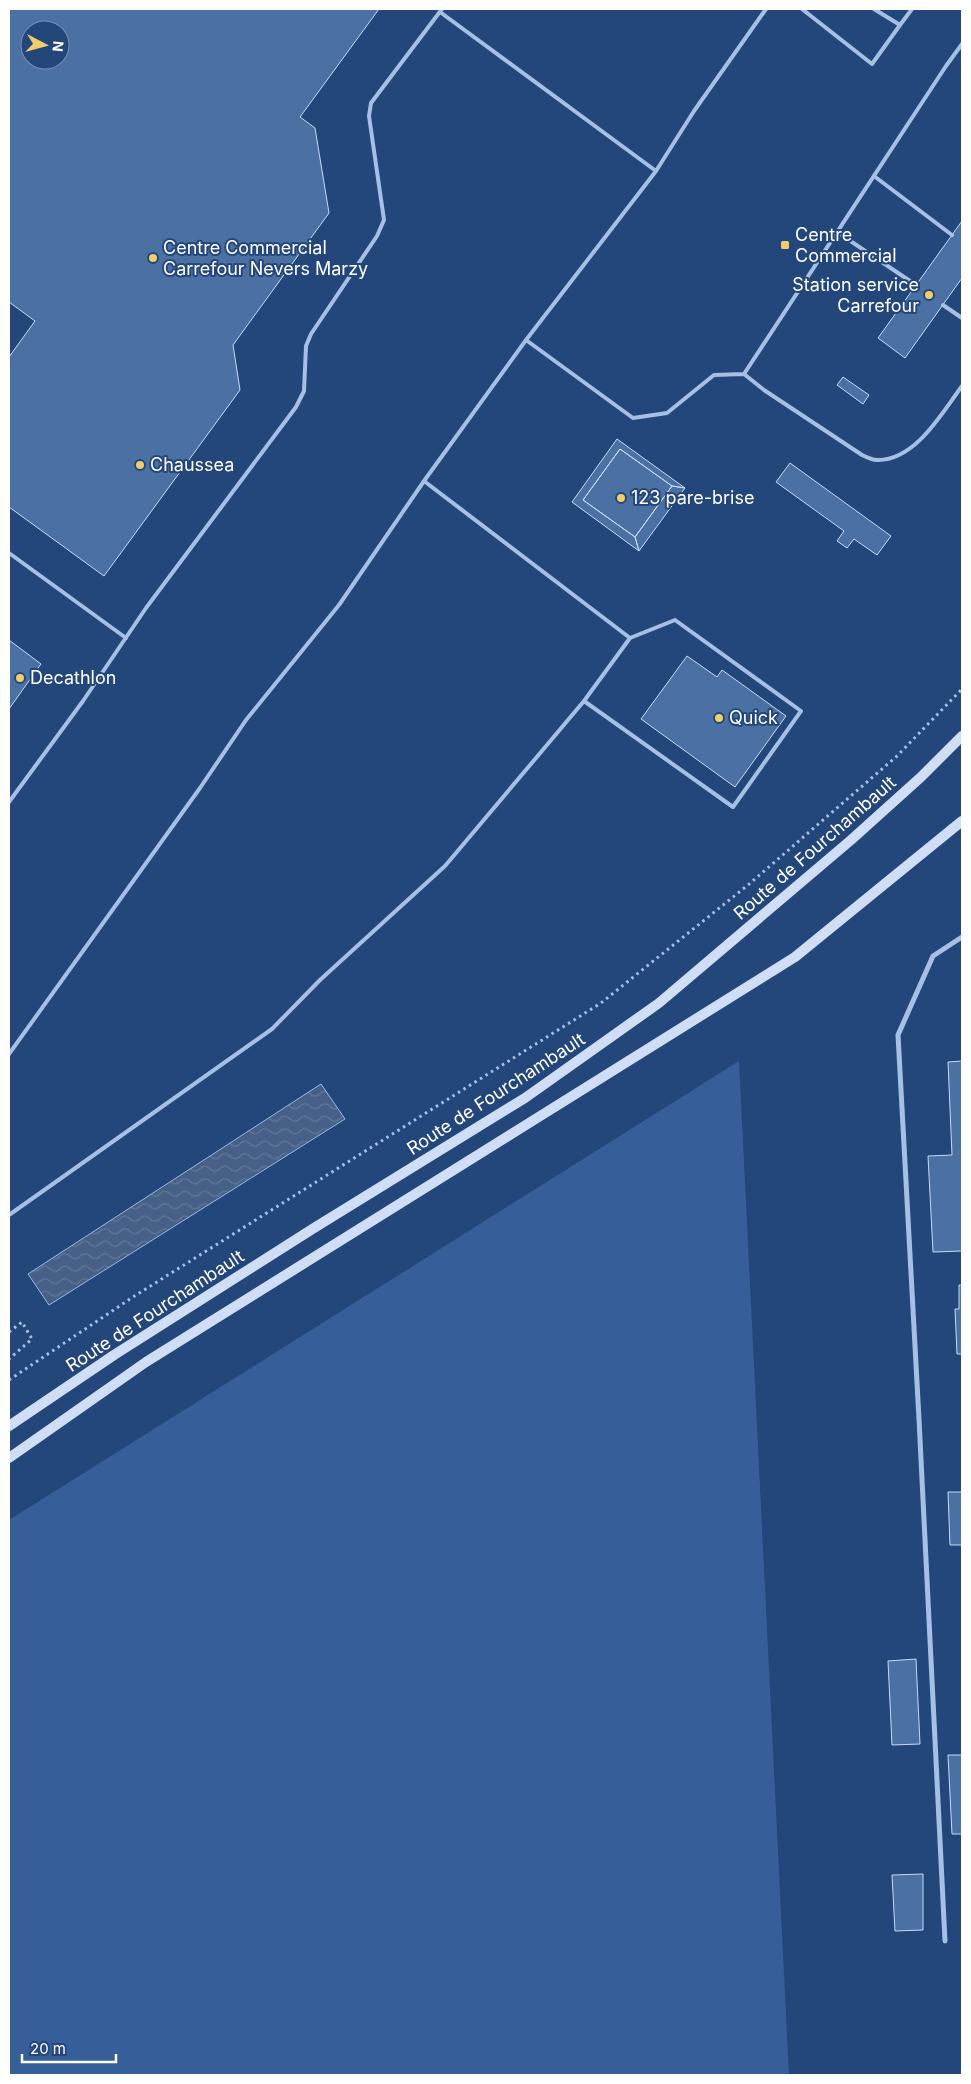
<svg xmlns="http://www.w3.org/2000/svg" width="971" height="2084" font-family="Inter,sans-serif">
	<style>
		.green { fill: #365f99 }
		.water { fill: url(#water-waves); stroke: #9abae6 }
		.building { fill: #4b70a4; stroke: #c9dbf4; fill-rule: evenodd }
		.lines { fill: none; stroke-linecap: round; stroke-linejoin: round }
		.path { stroke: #a6c0e5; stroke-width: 3; stroke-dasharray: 2.5 4; stroke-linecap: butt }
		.lane { stroke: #a6c0e5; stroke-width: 4 }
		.street { stroke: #a6c0e5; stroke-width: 5 }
		.secondary { stroke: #cfdef5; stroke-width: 10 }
		.poi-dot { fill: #f0ce69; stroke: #23467b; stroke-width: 2 }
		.labels { text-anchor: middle; stroke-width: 4; stroke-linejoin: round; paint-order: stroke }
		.poi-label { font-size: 18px; fill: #fff; stroke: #23467b; text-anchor: start }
		.street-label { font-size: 18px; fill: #fff; stroke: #23467b }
	</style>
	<defs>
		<pattern id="water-waves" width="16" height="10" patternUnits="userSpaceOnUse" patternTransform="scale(1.25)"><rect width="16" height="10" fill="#466087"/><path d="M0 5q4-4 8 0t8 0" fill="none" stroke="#627899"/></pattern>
	</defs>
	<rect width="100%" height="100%" fill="#23467b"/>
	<path class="green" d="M 739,1061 L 789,2075 L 9,2075 L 9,1520 Z"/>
	<path class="water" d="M 321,1084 L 345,1119 L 49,1305 L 28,1274 Z"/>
	<path class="building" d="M 9,9 L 379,9 L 300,117 L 315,128 L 329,213 L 233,345 L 240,390 L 104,576 L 9,507 L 9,357 L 35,321 L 9,302 ZM 30,30 L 60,30 L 60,60 L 30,60 Z
		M 962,221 L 962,278 L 905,358 L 878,338 Z
		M 843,377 L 869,395 L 863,404 L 837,385 Z
		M 617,439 L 685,488 L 672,486 L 620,449 L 583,500 L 635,537 L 639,551 L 572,502 Z
		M 620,449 L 672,486 L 635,537 L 583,500 Z
		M 790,463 L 891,536 L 877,555 L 854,539 L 847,548 L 837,541 L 844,531 L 776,482 Z
		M 672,486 L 685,488 L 639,551 L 635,537 Z
		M 9,640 L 41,664 L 9,709 Z
		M 687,656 L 717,677 L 722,670 L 786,716 L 735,787 L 641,719 Z
		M 962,1061 L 962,1251 L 933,1252 L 928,1156 L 952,1155 L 948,1062 Z
		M 959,1285 L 962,1285 L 962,1354 L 957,1354 L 955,1309 L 959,1309 Z
		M 948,1492 L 962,1492 L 962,1545 L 950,1545 Z
		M 916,1659 L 920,1744 L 892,1745 L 888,1661 Z
		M 948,1755 L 962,1755 L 962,1834 L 952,1834 Z
		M 923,1874 L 923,1930 L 895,1931 L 892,1875 Z"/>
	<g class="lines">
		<path class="path" d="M 9,1332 L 22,1322 L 32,1339 L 9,1359
			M 9,1380 L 133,1297 L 601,1003 L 748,885 L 897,756 L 962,689"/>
		<path class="lane" d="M 802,9 L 872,64 L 900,25
			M 874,9 L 900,25 L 912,9
			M 440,12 L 656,171
			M 874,176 L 952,235
			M 837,232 L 916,285
			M 943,305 L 962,318
			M 526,340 L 633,418 L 667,413 L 714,375 L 744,374 L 764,390 L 862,455 C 866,457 872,460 877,460 C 915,461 942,413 962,386
			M 744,374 L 946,66 L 962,44
			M 9,553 L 126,638
			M 584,701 L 733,807 L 801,711 L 675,620 L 630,638
			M 9,802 L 83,701 L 146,608 L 296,407 L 304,391 L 306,346 L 311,334 L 377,236 L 384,220 L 369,116 L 371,103 L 442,9
			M 9,1054 L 200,788 L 246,720 L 339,605 L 424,481 L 526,340 L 656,171 L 694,111 L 766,9
			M 9,1215 L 272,1029 L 320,980 L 445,866 L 584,701 L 630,638 L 424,481"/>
		<path class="street" d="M 945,1941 L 919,1419 L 898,1035 L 933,956 L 962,937"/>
		<path class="secondary" d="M 9,1426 L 114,1355 L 314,1228 L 525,1098 L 659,1003 L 851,840 L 921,777 L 962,736
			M 9,1458 L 146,1362 L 795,957 L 962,821"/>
	</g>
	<g class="poi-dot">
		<rect x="780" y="240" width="10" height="10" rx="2.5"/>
		<circle cx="153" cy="258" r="5"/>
		<circle cx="929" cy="295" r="5"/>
		<circle cx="140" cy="465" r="5"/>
		<circle cx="621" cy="498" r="5"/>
		<circle cx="20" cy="678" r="5"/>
		<circle cx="719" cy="718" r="5"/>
	</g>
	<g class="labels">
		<g class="poi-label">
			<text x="795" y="241">Centre<tspan x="795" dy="21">Commercial</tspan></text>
			<text x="163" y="254">Centre Commercial<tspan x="163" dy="21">Carrefour Nevers Marzy</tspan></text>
			<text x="919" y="291" text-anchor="end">Station service<tspan x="919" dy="21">Carrefour</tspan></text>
			<text x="150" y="471">Chaussea</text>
			<text x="631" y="504">123 pare-brise</text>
			<text x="30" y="684">Decathlon</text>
			<text x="729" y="724">Quick</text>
		</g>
		<g class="street-label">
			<text transform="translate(815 848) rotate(-41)" y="6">Route de Fourchambault</text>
			<text transform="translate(496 1094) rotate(-33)" y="6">Route de Fourchambault</text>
			<text transform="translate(155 1311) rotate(-33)" y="6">Route de Fourchambault</text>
		</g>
	</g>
	<rect width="971" height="2084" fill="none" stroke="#ffffff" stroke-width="20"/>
	<g transform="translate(45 45) rotate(96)"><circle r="24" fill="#23467b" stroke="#7b90b0"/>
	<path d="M0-4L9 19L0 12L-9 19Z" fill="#f0ce69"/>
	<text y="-8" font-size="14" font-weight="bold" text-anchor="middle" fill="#ffffff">N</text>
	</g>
	<path d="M22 2054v8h94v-8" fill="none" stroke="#ffffff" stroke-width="2.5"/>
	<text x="30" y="2054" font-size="15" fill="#ffffff" stroke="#23467b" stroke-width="4" paint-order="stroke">20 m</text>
</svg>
